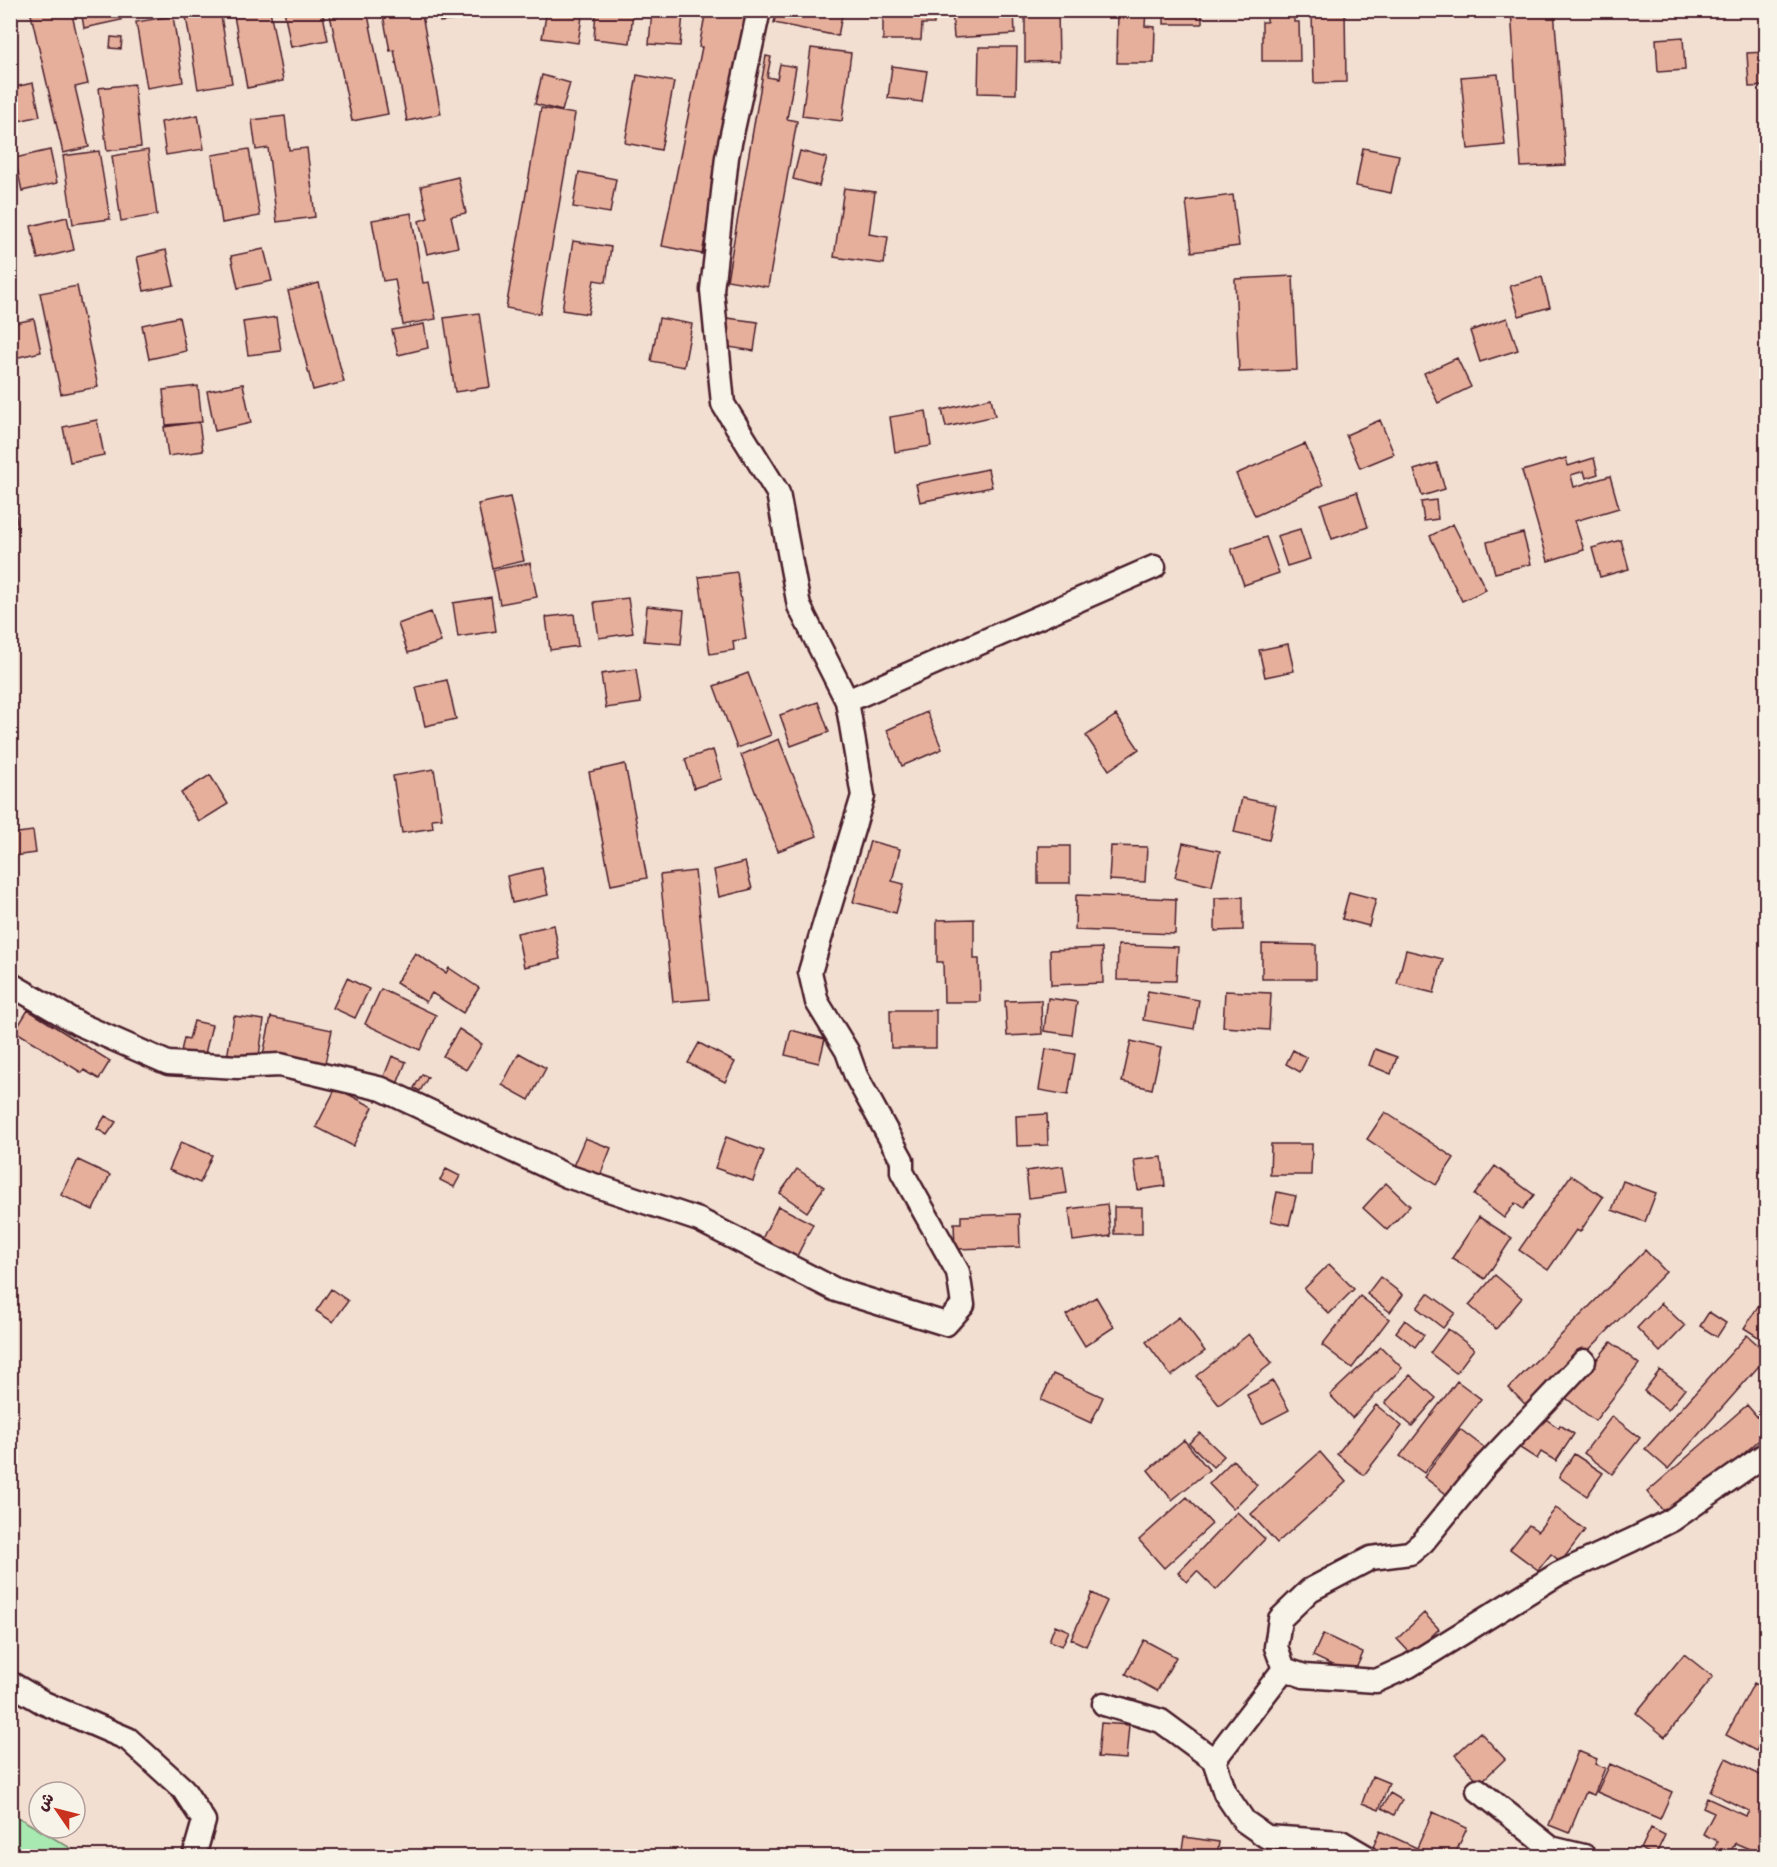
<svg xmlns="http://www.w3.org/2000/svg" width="1777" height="1867" font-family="'Playpen Sans','Playpen Sans Arabic',sans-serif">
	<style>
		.green { fill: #a8e9b2; stroke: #79846e; stroke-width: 1.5 }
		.building { fill: #e6af9c; stroke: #4a1f2b; stroke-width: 1.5 }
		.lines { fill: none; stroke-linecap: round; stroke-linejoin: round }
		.minor-casing { stroke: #4a1f2b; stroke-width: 27 }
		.minor { stroke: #f7f3e8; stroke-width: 22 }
	</style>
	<rect width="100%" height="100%" fill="#f2dfd1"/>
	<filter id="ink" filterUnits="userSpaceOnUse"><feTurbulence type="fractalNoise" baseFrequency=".0167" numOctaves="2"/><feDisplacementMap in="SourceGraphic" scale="12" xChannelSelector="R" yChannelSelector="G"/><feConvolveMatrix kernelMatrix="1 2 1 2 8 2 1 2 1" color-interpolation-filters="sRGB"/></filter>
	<g filter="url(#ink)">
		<path class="green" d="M 11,1813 L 84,1856 L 11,1856 Z"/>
		<path class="building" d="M 30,10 L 71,10 L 88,84 L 75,87 L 89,147 L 63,153 Z
			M 81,10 L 119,10 L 121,20 L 84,28 Z
			M 185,10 L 220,10 L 232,83 L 198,89 Z
			M 233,10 L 270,10 L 283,81 L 247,88 Z
			M 284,10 L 322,10 L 328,40 L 291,47 Z
			M 329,10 L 367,10 L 388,114 L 352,121 Z
			M 382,10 L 421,10 L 441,114 L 407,121 L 394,50 L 390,51 Z
			M 462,10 L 463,19 L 440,22 L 439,12 Z
			M 547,10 L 583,10 L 578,43 L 542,38 Z
			M 596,10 L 633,10 L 630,43 L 594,39 Z
			M 706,10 L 722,10 L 747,15 L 743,50 L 702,254 L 662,246 L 702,47 L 699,47 Z
			M 777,10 L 843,10 L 838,36 L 774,23 Z
			M 883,10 L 934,10 L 934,24 L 922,24 L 921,40 L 883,40 Z
			M 952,10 L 1014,10 L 1015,34 L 954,38 Z
			M 1025,10 L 1058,10 L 1059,61 L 1025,62 Z
			M 1118,10 L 1146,10 L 1145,26 L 1155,27 L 1154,63 L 1117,63 Z
			M 1164,10 L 1202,10 L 1202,24 L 1164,24 Z
			M 1267,10 L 1294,10 L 1294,22 L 1299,22 L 1300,61 L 1262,61 L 1262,22 L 1267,22 Z
			M 1315,10 L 1345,10 L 1346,82 L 1314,83 L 1312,15 L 1315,15 Z
			M 1511,10 L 1554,10 L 1566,165 L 1521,167 Z
			M 652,11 L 683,14 L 680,46 L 649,44 Z
			M 173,16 L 183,82 L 147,88 L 136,22 Z
			M 111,37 L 122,38 L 121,49 L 110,48 Z
			M 1683,37 L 1685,70 L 1658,72 L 1656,39 Z
			M 979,47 L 1017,47 L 1016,94 L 978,93 Z
			M 811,48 L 851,53 L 842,121 L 802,116 Z
			M 1766,52 L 1766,86 L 1749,87 L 1747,53 Z
			M 766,56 L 771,57 L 767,77 L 777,79 L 780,64 L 796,67 L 787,119 L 797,121 L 768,287 L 727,280 Z
			M 892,66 L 927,71 L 922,102 L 888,98 Z
			M 1498,74 L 1505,145 L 1468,149 L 1461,77 Z
			M 542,75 L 570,83 L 562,111 L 535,104 Z
			M 637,75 L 674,82 L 661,150 L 625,143 Z
			M 33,83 L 40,116 L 10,123 L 10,88 Z
			M 134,84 L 141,147 L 107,151 L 99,88 Z
			M 541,108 L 575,114 L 540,314 L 506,308 Z
			M 198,115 L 204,149 L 166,155 L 161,122 Z
			M 285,116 L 289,150 L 307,148 L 315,217 L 277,222 L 268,148 L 256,150 L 252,120 Z
			M 1363,148 L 1399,155 L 1391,193 L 1356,186 Z
			M 249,149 L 260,216 L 222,223 L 212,155 Z
			M 50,150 L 57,183 L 22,191 L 15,158 Z
			M 148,150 L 157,215 L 121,221 L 112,156 Z
			M 99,151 L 110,219 L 73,224 L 63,156 Z
			M 800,151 L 827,158 L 819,186 L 793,179 Z
			M 579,172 L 616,179 L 610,213 L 573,207 Z
			M 458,177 L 466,213 L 451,216 L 458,247 L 427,254 L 419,221 L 428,218 L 421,186 Z
			M 844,188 L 875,192 L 869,234 L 888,237 L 884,264 L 834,257 Z
			M 1233,195 L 1239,246 L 1192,252 L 1186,201 Z
			M 411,213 L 423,283 L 429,282 L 436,319 L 403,325 L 395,279 L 383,281 L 372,220 Z
			M 67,217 L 74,250 L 38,259 L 31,226 Z
			M 573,241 L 611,247 L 606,282 L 594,280 L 588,314 L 562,310 Z
			M 264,249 L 272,281 L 238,288 L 231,256 Z
			M 166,250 L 174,285 L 144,291 L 137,257 Z
			M 1293,276 L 1297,370 L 1239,372 L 1235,279 Z
			M 1542,277 L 1550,307 L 1519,316 L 1510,286 Z
			M 319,283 L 344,382 L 313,390 L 288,291 Z
			M 77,286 L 98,387 L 61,394 L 40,293 Z
			M 479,313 L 490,387 L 455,392 L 444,318 Z
			M 179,317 L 186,351 L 149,359 L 142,325 Z
			M 276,317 L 281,351 L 248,355 L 243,322 Z
			M 659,318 L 692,324 L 684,367 L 651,361 Z
			M 727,318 L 758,322 L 754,351 L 722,346 Z
			M 1507,318 L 1518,350 L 1480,362 L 1470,331 Z
			M 34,319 L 41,352 L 10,359 L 10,324 Z
			M 424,324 L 428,348 L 398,355 L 392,330 Z
			M 1457,358 L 1471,387 L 1438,403 L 1424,373 Z
			M 243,384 L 251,423 L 215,431 L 207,391 Z
			M 198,386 L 202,422 L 166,425 L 163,390 Z
			M 991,398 L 995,416 L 946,427 L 942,410 Z
			M 926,411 L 931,446 L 895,452 L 890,417 Z
			M 97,420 L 104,455 L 70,462 L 63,427 Z
			M 1380,420 L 1394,454 L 1360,468 L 1346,435 Z
			M 199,422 L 203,451 L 168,456 L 164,427 Z
			M 1305,444 L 1323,485 L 1255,516 L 1236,474 Z
			M 1566,458 L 1568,466 L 1594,458 L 1598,474 L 1586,478 L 1584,471 L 1571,475 L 1574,487 L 1610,476 L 1619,508 L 1575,521 L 1584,550 L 1548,561 L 1522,471 Z
			M 1437,463 L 1445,489 L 1422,496 L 1414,470 Z
			M 988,469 L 992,487 L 920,502 L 916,484 Z
			M 1357,492 L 1368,527 L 1332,539 L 1321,504 Z
			M 12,495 L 18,527 L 10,529 L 10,496 Z
			M 510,497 L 524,561 L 492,568 L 478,504 Z
			M 1436,500 L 1438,519 L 1424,521 L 1421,502 Z
			M 1453,524 L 1486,590 L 1462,601 L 1430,536 Z
			M 1300,529 L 1310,559 L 1287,566 L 1277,536 Z
			M 1523,533 L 1531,564 L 1495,573 L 1487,542 Z
			M 1266,537 L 1279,573 L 1244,585 L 1231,549 Z
			M 1621,540 L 1629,569 L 1600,577 L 1592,548 Z
			M 530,563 L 537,597 L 500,604 L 493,570 Z
			M 737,572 L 746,639 L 733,641 L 734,650 L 710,654 L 699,577 Z
			M 491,597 L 496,631 L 458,637 L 453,603 Z
			M 628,598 L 633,633 L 599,638 L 594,602 Z
			M 647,606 L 684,610 L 681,644 L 644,641 Z
			M 431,612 L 441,642 L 408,653 L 398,624 Z
			M 574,614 L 578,646 L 550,650 L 546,617 Z
			M 1288,644 L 1294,671 L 1265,677 L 1259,650 Z
			M 636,669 L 641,703 L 606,708 L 601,674 Z
			M 748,673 L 771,735 L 737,748 L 714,686 Z
			M 447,680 L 456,719 L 425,726 L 416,687 Z
			M 818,702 L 829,732 L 791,746 L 780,715 Z
			M 927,712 L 942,749 L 902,766 L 887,730 Z
			M 1116,715 L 1139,749 L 1109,770 L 1086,736 Z
			M 779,739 L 817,836 L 778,851 L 741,755 Z
			M 713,750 L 722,779 L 694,788 L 685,759 Z
			M 625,764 L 647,878 L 611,885 L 589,772 Z
			M 434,769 L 442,818 L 432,819 L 433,828 L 402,833 L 393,776 Z
			M 210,775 L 228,804 L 199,822 L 181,793 Z
			M 1242,798 L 1276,805 L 1269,840 L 1234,832 Z
			M 33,831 L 36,853 L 13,856 L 10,834 Z
			M 870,841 L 900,849 L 892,881 L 904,884 L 896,913 L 853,902 Z
			M 1183,843 L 1220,851 L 1212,886 L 1175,877 Z
			M 1038,846 L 1070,846 L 1070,883 L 1038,883 Z
			M 1111,846 L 1147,847 L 1145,882 L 1109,880 Z
			M 745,862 L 752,889 L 719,897 L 714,870 Z
			M 542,868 L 548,895 L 512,903 L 507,876 Z
			M 695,871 L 709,999 L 673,1002 L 660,875 Z
			M 1349,892 L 1376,899 L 1369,926 L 1342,919 Z
			M 1076,895 L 1176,899 L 1175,934 L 1075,930 Z
			M 1243,897 L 1243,930 L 1215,931 L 1215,898 Z
			M 974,919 L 974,959 L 979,959 L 980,1002 L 944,1002 L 943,962 L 937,962 L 937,920 Z
			M 554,925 L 560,959 L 524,967 L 517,933 Z
			M 1262,944 L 1316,945 L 1316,979 L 1262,979 Z
			M 1118,945 L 1178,947 L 1176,981 L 1117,980 Z
			M 1102,948 L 1103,983 L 1051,985 L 1050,950 Z
			M 1406,950 L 1443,959 L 1434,993 L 1397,984 Z
			M 415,953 L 446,973 L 449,968 L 479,988 L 463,1013 L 432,993 L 426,1002 L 396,983 Z
			M 347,978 L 369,989 L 355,1018 L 333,1008 Z
			M 381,989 L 436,1015 L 420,1050 L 365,1024 Z
			M 1148,991 L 1199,1000 L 1194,1029 L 1143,1020 Z
			M 1225,991 L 1271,993 L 1269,1030 L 1223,1027 Z
			M 1048,998 L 1077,1002 L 1072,1035 L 1044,1031 Z
			M 1041,1000 L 1042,1034 L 1007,1036 L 1005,1001 Z
			M 28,1010 L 110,1061 L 99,1079 L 84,1070 L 82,1073 L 15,1031 Z
			M 890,1010 L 936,1010 L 936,1048 L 891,1048 Z
			M 234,1016 L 264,1020 L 258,1063 L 227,1058 Z
			M 271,1017 L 332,1030 L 324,1068 L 263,1055 Z
			M 194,1021 L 212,1025 L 203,1062 L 180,1056 L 184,1038 L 189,1039 Z
			M 459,1029 L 482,1044 L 466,1070 L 443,1056 Z
			M 791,1030 L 825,1039 L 819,1063 L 785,1055 Z
			M 1131,1041 L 1161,1048 L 1152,1089 L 1122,1082 Z
			M 699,1043 L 735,1062 L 725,1082 L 688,1063 Z
			M 1046,1049 L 1075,1054 L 1068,1095 L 1039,1090 Z
			M 1375,1049 L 1397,1057 L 1391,1074 L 1369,1065 Z
			M 1293,1050 L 1307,1058 L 1300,1072 L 1286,1064 Z
			M 519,1053 L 546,1068 L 529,1100 L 502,1085 Z
			M 392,1056 L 406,1062 L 397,1084 L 383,1079 Z
			M 422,1074 L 428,1077 L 420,1091 L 414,1088 Z
			M 336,1088 L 373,1107 L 353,1146 L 316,1127 Z
			M 1385,1112 L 1454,1158 L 1436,1185 L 1367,1139 Z
			M 1047,1114 L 1048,1145 L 1017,1146 L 1016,1116 Z
			M 105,1116 L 116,1122 L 107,1135 L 97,1129 Z
			M 726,1137 L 764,1151 L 753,1181 L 715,1168 Z
			M 585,1138 L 611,1148 L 600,1176 L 573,1166 Z
			M 181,1142 L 212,1155 L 200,1183 L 169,1170 Z
			M 1271,1144 L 1312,1144 L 1311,1175 L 1270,1175 Z
			M 1162,1157 L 1165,1186 L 1138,1190 L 1134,1160 Z
			M 78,1160 L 110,1175 L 93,1210 L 61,1195 Z
			M 1063,1166 L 1067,1193 L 1029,1198 L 1026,1171 Z
			M 1495,1166 L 1534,1195 L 1523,1209 L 1515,1203 L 1504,1218 L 1474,1195 Z
			M 446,1169 L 460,1176 L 454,1187 L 440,1180 Z
			M 797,1169 L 824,1187 L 807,1212 L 780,1193 Z
			M 1571,1175 L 1603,1197 L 1580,1232 L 1576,1230 L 1548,1270 L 1519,1250 Z
			M 1623,1181 L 1656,1193 L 1645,1222 L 1612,1210 Z
			M 1386,1183 L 1410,1206 L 1387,1230 L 1363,1208 Z
			M 1277,1192 L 1296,1196 L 1289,1225 L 1271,1221 Z
			M 1107,1204 L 1111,1236 L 1073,1241 L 1069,1209 Z
			M 778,1206 L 813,1224 L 797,1256 L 762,1239 Z
			M 1114,1207 L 1142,1207 L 1142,1234 L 1114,1234 Z
			M 1019,1214 L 1020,1247 L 955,1249 L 954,1223 L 961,1223 L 961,1216 Z
			M 1479,1217 L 1512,1238 L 1485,1279 L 1452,1258 Z
			M 1645,1250 L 1666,1272 L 1530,1409 L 1509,1388 Z
			M 1329,1264 L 1354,1289 L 1329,1314 L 1304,1289 Z
			M 1495,1275 L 1522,1298 L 1496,1329 L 1469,1305 Z
			M 1380,1277 L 1403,1295 L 1390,1312 L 1367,1294 Z
			M 331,1289 L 348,1301 L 333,1322 L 316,1311 Z
			M 1428,1293 L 1455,1313 L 1443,1328 L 1417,1308 Z
			M 1766,1294 L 1766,1342 L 1744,1328 Z
			M 1360,1296 L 1389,1319 L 1352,1368 L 1322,1345 Z
			M 1096,1297 L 1114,1327 L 1085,1346 L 1066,1315 Z
			M 1661,1303 L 1685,1326 L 1660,1352 L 1637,1328 Z
			M 1709,1312 L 1726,1323 L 1717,1337 L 1700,1326 Z
			M 1179,1317 L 1205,1351 L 1171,1376 L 1146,1342 Z
			M 1405,1320 L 1424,1335 L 1415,1347 L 1396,1332 Z
			M 1448,1329 L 1474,1349 L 1456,1373 L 1430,1353 Z
			M 1249,1334 L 1272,1363 L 1219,1405 L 1196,1376 Z
			M 1747,1335 L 1766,1352 L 1766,1358 L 1668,1469 L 1645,1449 Z
			M 1611,1342 L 1639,1364 L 1595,1421 L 1566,1398 Z
			M 1381,1347 L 1402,1368 L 1352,1418 L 1330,1395 Z
			M 1660,1370 L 1685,1389 L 1668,1410 L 1644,1391 Z
			M 1053,1374 L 1103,1397 L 1091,1423 L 1041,1400 Z
			M 1410,1375 L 1436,1398 L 1412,1426 L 1385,1403 Z
			M 1273,1381 L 1289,1410 L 1262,1424 L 1247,1395 Z
			M 1457,1381 L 1481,1399 L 1424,1473 L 1400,1456 Z
			M 1376,1405 L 1402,1426 L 1364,1475 L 1337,1454 Z
			M 1747,1405 L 1766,1427 L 1766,1434 L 1670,1519 L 1647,1492 Z
			M 1541,1416 L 1559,1428 L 1560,1425 L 1574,1434 L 1556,1461 L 1541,1452 L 1537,1459 L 1520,1448 Z
			M 1612,1416 L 1640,1438 L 1612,1474 L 1584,1453 Z
			M 1460,1429 L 1490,1452 L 1454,1500 L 1424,1477 Z
			M 1200,1433 L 1224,1456 L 1213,1467 L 1189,1443 Z
			M 1184,1440 L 1209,1470 L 1172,1500 L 1148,1470 Z
			M 1320,1452 L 1346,1482 L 1277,1543 L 1251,1514 Z
			M 1574,1454 L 1603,1473 L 1587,1496 L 1559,1477 Z
			M 1233,1460 L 1257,1485 L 1233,1509 L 1209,1484 Z
			M 1187,1497 L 1212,1524 L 1164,1568 L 1139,1540 Z
			M 1556,1508 L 1585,1530 L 1561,1562 L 1551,1554 L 1538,1570 L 1510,1549 L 1529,1525 L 1538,1531 Z
			M 1237,1512 L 1265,1539 L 1216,1590 L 1197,1571 L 1187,1582 L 1178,1573 Z
			M 1092,1593 L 1107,1601 L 1086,1646 L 1071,1639 Z
			M 1424,1613 L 1439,1629 L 1412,1655 L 1397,1639 Z
			M 1055,1625 L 1069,1631 L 1062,1646 L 1049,1641 Z
			M 1323,1634 L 1363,1653 L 1353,1675 L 1313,1656 Z
			M 1144,1640 L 1176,1657 L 1157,1691 L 1126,1674 Z
			M 1684,1654 L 1713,1677 L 1665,1737 L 1636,1713 Z
			M 1754,1683 L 1766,1690 L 1766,1732 L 1756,1751 L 1726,1735 Z
			M 1101,1723 L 1129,1725 L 1126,1759 L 1098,1757 Z
			M 1480,1732 L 1505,1759 L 1480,1783 L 1455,1755 Z
			M 1578,1751 L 1597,1759 L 1595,1764 L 1605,1768 L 1594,1795 L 1586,1792 L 1569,1833 L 1549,1825 Z
			M 1726,1758 L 1766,1778 L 1766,1796 L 1758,1813 L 1766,1817 L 1766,1856 L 1735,1843 L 1729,1855 L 1714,1848 L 1718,1841 L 1703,1834 L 1714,1813 L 1703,1808 L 1707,1798 L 1746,1816 L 1749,1811 L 1710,1792 Z
			M 1610,1764 L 1672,1792 L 1660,1819 L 1597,1792 Z
			M 1372,1776 L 1389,1783 L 1379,1810 L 1362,1803 Z
			M 1390,1793 L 1402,1800 L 1394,1815 L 1382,1808 Z
			M 1433,1812 L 1467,1828 L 1454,1856 L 1375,1856 L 1370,1854 L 1380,1831 L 1417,1848 Z
			M 1651,1828 L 1665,1835 L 1655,1856 L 1641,1849 Z
			M 1184,1837 L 1219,1842 L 1217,1856 L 1181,1856 Z"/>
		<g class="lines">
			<g class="minor-casing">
				<path id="minor" d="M 847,701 L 1154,567
					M 10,984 L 79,1024 L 168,1063 L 238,1067 L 280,1065 L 382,1089 L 567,1176 L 699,1220 L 836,1290 L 946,1324 L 963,1305 L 958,1272 L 902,1172 L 902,1160 L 856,1076 L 847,1051 L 817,1002 L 810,972 L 863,796 L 847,701 L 799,606 L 778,493 L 723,404 L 712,290 L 727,157 L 759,10
					M 1584,1361 L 1486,1465 L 1423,1542 L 1410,1553 L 1371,1558 L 1310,1590 L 1280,1619 L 1276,1647 L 1284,1669 L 1304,1676 L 1376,1681 L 1409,1666 L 1558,1574 L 1632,1540 L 1672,1520 L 1766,1454
					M 10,1683 L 44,1703 L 128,1739 L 183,1789 L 204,1821 L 194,1856
					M 1104,1704 L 1161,1721 L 1214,1760 L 1225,1793 L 1244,1821 L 1267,1837 L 1341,1842 L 1365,1856
					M 1214,1760 L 1284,1669
					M 1478,1790 L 1551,1848 L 1584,1856"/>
			</g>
			<use href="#minor" class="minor"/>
		</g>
	</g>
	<rect width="1777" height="1867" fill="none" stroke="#f7f3e8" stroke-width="36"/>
	<rect x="18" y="18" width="1741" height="1831" fill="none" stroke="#4a1f2b" stroke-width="2" filter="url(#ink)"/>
	<g transform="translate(57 1810) rotate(305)"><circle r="28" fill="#f7f3e8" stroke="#b29e9c" stroke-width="1.5"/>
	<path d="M0-4.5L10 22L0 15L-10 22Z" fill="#c8321e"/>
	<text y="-9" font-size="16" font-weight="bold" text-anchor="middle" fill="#4a1f2b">ش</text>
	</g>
</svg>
